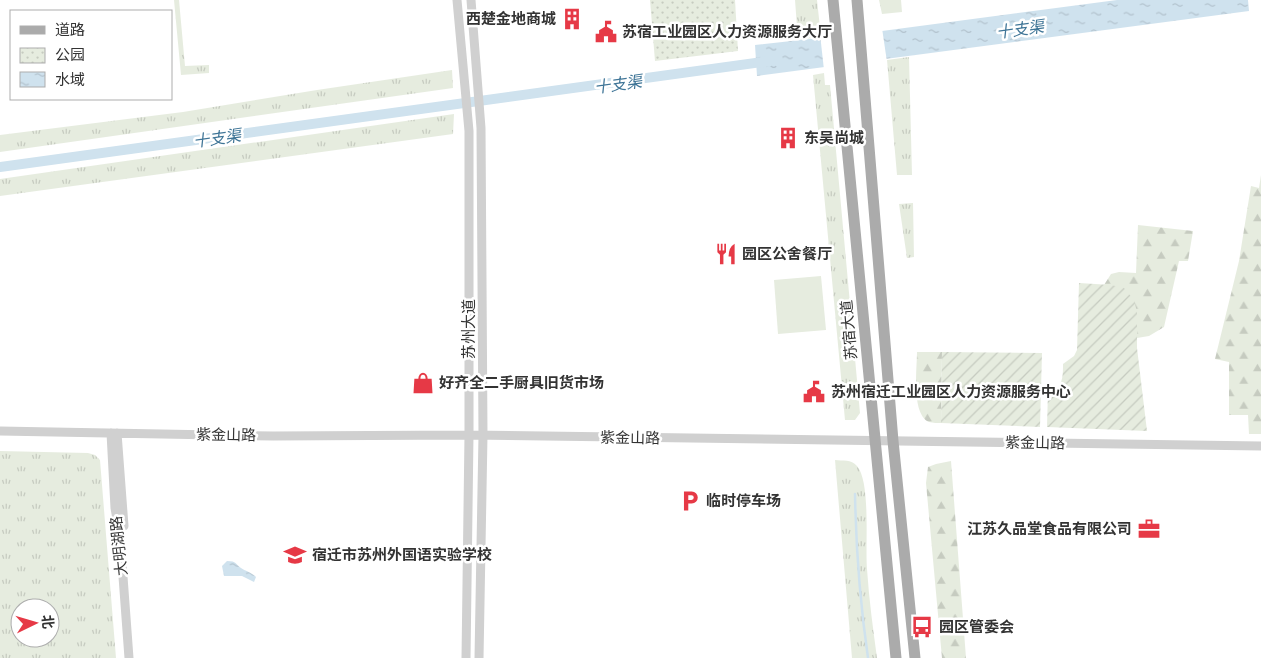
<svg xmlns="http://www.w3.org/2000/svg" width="1261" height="658" font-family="'Asap Condensed','Noto Sans SC',sans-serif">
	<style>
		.grass { fill: url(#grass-tufts); fill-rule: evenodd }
		.forest { fill: url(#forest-firs) }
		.park { fill: url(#park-dots) }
		.garden { fill: url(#garden-furrows) }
		.pitch { fill: #e6ecdf }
		.water { fill: url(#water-ripples) }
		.pier { fill: #fff }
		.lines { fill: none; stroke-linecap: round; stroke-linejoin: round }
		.stream { stroke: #cfe2ee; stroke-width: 2.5 }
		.canal { stroke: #cfe2ee; stroke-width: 10 }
		.minor { stroke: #d0d0d0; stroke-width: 9 }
		.major { stroke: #ababab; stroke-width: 11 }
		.labels { text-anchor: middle; stroke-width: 5; stroke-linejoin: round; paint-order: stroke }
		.poi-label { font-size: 15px; font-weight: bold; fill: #333; stroke: #fff; text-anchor: start }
		.street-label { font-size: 15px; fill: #333; stroke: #fff }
		.water-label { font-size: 16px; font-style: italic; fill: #3f7597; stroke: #fff }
	</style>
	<defs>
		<pattern id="grass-tufts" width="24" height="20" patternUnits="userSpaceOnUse" patternTransform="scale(1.25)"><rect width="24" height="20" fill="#e6ecdf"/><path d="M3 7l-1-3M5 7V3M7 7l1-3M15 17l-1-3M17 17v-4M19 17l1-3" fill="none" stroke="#c6cbc0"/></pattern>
		<pattern id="forest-firs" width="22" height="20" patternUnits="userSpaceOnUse" patternTransform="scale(1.25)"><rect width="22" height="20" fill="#e6ecdf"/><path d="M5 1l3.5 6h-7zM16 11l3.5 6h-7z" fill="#c6cbc0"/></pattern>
		<pattern id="park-dots" width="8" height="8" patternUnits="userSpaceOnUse" patternTransform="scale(1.25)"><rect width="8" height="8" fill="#e6ecdf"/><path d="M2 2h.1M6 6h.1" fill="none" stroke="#c6cbc0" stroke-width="1.8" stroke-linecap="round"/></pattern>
		<pattern id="garden-furrows" width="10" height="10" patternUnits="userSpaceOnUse" patternTransform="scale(1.25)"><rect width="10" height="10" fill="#e6ecdf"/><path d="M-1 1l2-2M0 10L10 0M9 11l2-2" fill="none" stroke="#c6cbc0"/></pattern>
		<pattern id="water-ripples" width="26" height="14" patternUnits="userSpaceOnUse" patternTransform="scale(1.25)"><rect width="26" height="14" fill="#cfe2ee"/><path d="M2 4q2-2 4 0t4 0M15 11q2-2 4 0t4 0" fill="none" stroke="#b2c2cd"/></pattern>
	</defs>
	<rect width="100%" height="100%" fill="#fff"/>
	<path class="grass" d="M 174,0 L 179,0 L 185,66 L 209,65 L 209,73 L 181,75 Z
		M 795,0 L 817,0 L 821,37 L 798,40 Z
		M 879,0 L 901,0 L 902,12 L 882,14 Z
		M 909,57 L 912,175 L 897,175 L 887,60 Z
		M 452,70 L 453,88 L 0,152 L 0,135 L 183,112 L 317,90 Z
		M 824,73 L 825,85 L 830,85 L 860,413 L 855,420 L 845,420 L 813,75 Z
		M 454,114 L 453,134 L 0,196 L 0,179 Z
		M 913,203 L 914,257 L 907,258 L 899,204 Z
		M 0,451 L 88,453 L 95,455 L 100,460 L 116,658 L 0,658 ZM 20,608 L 50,608 L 50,638 L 20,638 Z
		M 835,460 C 843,461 851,459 857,466 C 871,482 865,546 867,569 C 869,599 873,629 877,658 L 852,658 Z"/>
	<path class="forest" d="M 1261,175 L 1261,434 L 1249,434 L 1248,415 L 1229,415 L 1229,362 L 1215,359 L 1239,261 L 1251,186 L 1259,188 Z
		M 1138,225 L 1193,231 L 1188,261 L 1179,261 L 1164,327 L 1149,336 L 1137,338 L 1137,312 L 1111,285 L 1104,285 L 1111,274 L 1119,272 L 1136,273 Z
		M 917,352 L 942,352 L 941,423 C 938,423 933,423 929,422 C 911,414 917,369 917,352 Z
		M 951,461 L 966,658 L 942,658 L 926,483 L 928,467 L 936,464 Z"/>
	<path class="park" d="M 650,0 L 735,0 L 738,51 L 655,61 Z"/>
	<path class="garden" d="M 1079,283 L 1111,285 L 1124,288 L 1134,300 L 1137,312 L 1137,348 L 1147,431 L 1047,427 L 1048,390 L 1056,390 C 1063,382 1063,375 1063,364 L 1074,356 L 1077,350 Z
		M 942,352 L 1042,353 L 1040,427 L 941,423 Z"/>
	<path class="pitch" d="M 821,276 L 826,330 L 778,334 L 774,280 Z"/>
	<path class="water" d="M 1117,0 L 1248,0 L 1249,11 L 757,76 L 755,45 L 882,31 Z
		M 227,561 C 237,561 235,564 241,568 C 245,571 251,572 256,577 L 254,582 L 242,576 L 224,576 L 222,566 Z"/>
	<path class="pier" d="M 882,28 L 887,62 L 824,70 L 820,34 Z"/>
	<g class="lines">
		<path class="stream" d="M 855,494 C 856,549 860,603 868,658"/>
		<path class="canal" d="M 0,167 L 770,61"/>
		<path class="minor" d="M 457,0 L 469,131 L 469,435 L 466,658
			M 471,0 L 481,128 L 483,435 L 479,658
			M 0,431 L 273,436 L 469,435 L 1261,446
			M 111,433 L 115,508 L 120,536 L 129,658
			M 117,433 L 124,526"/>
		<path class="major" d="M 833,0 L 896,658
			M 857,0 L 893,441 L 915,658"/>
	</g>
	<defs>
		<g id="building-bare" transform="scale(1.725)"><path d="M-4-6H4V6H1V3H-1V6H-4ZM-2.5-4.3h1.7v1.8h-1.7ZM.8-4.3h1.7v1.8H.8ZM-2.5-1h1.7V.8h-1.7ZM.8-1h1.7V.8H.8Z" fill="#e63946" stroke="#fff" stroke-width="2.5" paint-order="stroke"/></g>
		<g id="civic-bare" transform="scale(1.725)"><path d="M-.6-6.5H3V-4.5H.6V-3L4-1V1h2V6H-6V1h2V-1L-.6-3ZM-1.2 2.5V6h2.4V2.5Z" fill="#e63946" stroke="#fff" stroke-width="2.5" paint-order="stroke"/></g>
		<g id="restaurant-bare" transform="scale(1.725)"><path d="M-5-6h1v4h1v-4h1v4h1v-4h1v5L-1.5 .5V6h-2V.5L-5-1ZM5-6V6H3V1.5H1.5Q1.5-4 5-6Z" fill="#e63946" stroke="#fff" stroke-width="2.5" paint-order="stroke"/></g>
		<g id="shop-bare" transform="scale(1.725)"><path d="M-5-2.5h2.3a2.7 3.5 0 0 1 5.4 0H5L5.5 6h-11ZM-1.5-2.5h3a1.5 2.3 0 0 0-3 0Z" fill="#e63946" stroke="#fff" stroke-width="2.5" paint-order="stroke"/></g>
		<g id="parking-bare" transform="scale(1.725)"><path d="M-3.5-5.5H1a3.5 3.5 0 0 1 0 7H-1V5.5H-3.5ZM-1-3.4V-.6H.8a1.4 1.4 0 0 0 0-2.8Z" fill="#e63946" stroke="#fff" stroke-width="2.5" paint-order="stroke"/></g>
		<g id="office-bare" transform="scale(1.725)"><path d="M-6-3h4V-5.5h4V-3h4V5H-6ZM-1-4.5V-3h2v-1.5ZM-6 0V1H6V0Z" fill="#e63946" stroke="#fff" stroke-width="2.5" paint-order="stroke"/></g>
		<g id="school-bare" transform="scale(1.725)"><path d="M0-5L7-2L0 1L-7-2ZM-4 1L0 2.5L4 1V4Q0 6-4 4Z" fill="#e63946" stroke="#fff" stroke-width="2.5" paint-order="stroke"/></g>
		<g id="bus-bare" transform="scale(1.725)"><path d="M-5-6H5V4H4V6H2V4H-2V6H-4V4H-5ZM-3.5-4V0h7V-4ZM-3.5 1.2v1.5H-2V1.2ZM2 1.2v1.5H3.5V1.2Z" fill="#e63946" stroke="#fff" stroke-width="2.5" paint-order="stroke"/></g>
	</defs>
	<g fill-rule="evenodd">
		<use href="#building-bare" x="572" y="19"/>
		<use href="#civic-bare" x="606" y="32"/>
		<use href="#building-bare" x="788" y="138"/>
		<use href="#restaurant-bare" x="726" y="254"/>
		<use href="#shop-bare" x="423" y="383"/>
		<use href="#civic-bare" x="814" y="392"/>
		<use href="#parking-bare" x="690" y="501"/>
		<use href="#office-bare" x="1149" y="529"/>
		<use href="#school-bare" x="295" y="555"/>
		<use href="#bus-bare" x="922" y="627"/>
	</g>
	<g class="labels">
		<g class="poi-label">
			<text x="556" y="24" text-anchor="end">西楚金地商城</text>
			<text x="622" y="37">苏宿工业园区人力资源服务大厅</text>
			<text x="804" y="143">东吴尚城</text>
			<text x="742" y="259">园区公舍餐厅</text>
			<text x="439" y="388">好齐全二手厨具旧货市场</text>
			<text x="831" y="397">苏州宿迁工业园区人力资源服务中心</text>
			<text x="706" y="506">临时停车场</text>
			<text x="1132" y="534" text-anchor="end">江苏久品堂食品有限公司</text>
			<text x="312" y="560">宿迁市苏州外国语实验学校</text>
			<text x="939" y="632">园区管委会</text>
		</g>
		<g class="street-label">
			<text transform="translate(469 329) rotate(-90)" y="5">苏州大道</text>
			<text transform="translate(849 330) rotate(-95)" y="5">苏宿大道</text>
			<text transform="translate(226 435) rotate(1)" y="5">紫金山路</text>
			<text transform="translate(630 438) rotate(1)" y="5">紫金山路</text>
			<text transform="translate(1035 443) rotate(1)" y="5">紫金山路</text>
			<text transform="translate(119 546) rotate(-96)" y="5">大明湖路</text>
		</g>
		<g class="water-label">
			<text transform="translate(1020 29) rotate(-8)" y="6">十支渠</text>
			<text transform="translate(618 84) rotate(-8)" y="6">十支渠</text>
			<text transform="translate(217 138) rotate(-8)" y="6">十支渠</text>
		</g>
	</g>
	<rect x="10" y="10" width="162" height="90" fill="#ffffff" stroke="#adadad"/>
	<rect x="20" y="26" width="25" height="8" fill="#ababab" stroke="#adadad"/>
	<text x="55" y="35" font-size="15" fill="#333333">道路</text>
	<rect x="20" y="48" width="25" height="15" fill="url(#park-dots)" stroke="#adadad"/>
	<text x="55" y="60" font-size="15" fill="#333333">公园</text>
	<rect x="20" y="72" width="25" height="15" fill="url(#water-ripples)" stroke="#adadad"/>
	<text x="55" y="85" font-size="15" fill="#333333">水域</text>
	<g transform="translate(35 623) rotate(85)"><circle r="24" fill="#ffffff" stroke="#adadad"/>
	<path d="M0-4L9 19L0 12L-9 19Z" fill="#e63946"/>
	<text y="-8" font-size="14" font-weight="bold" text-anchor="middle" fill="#333333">北</text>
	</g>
</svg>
